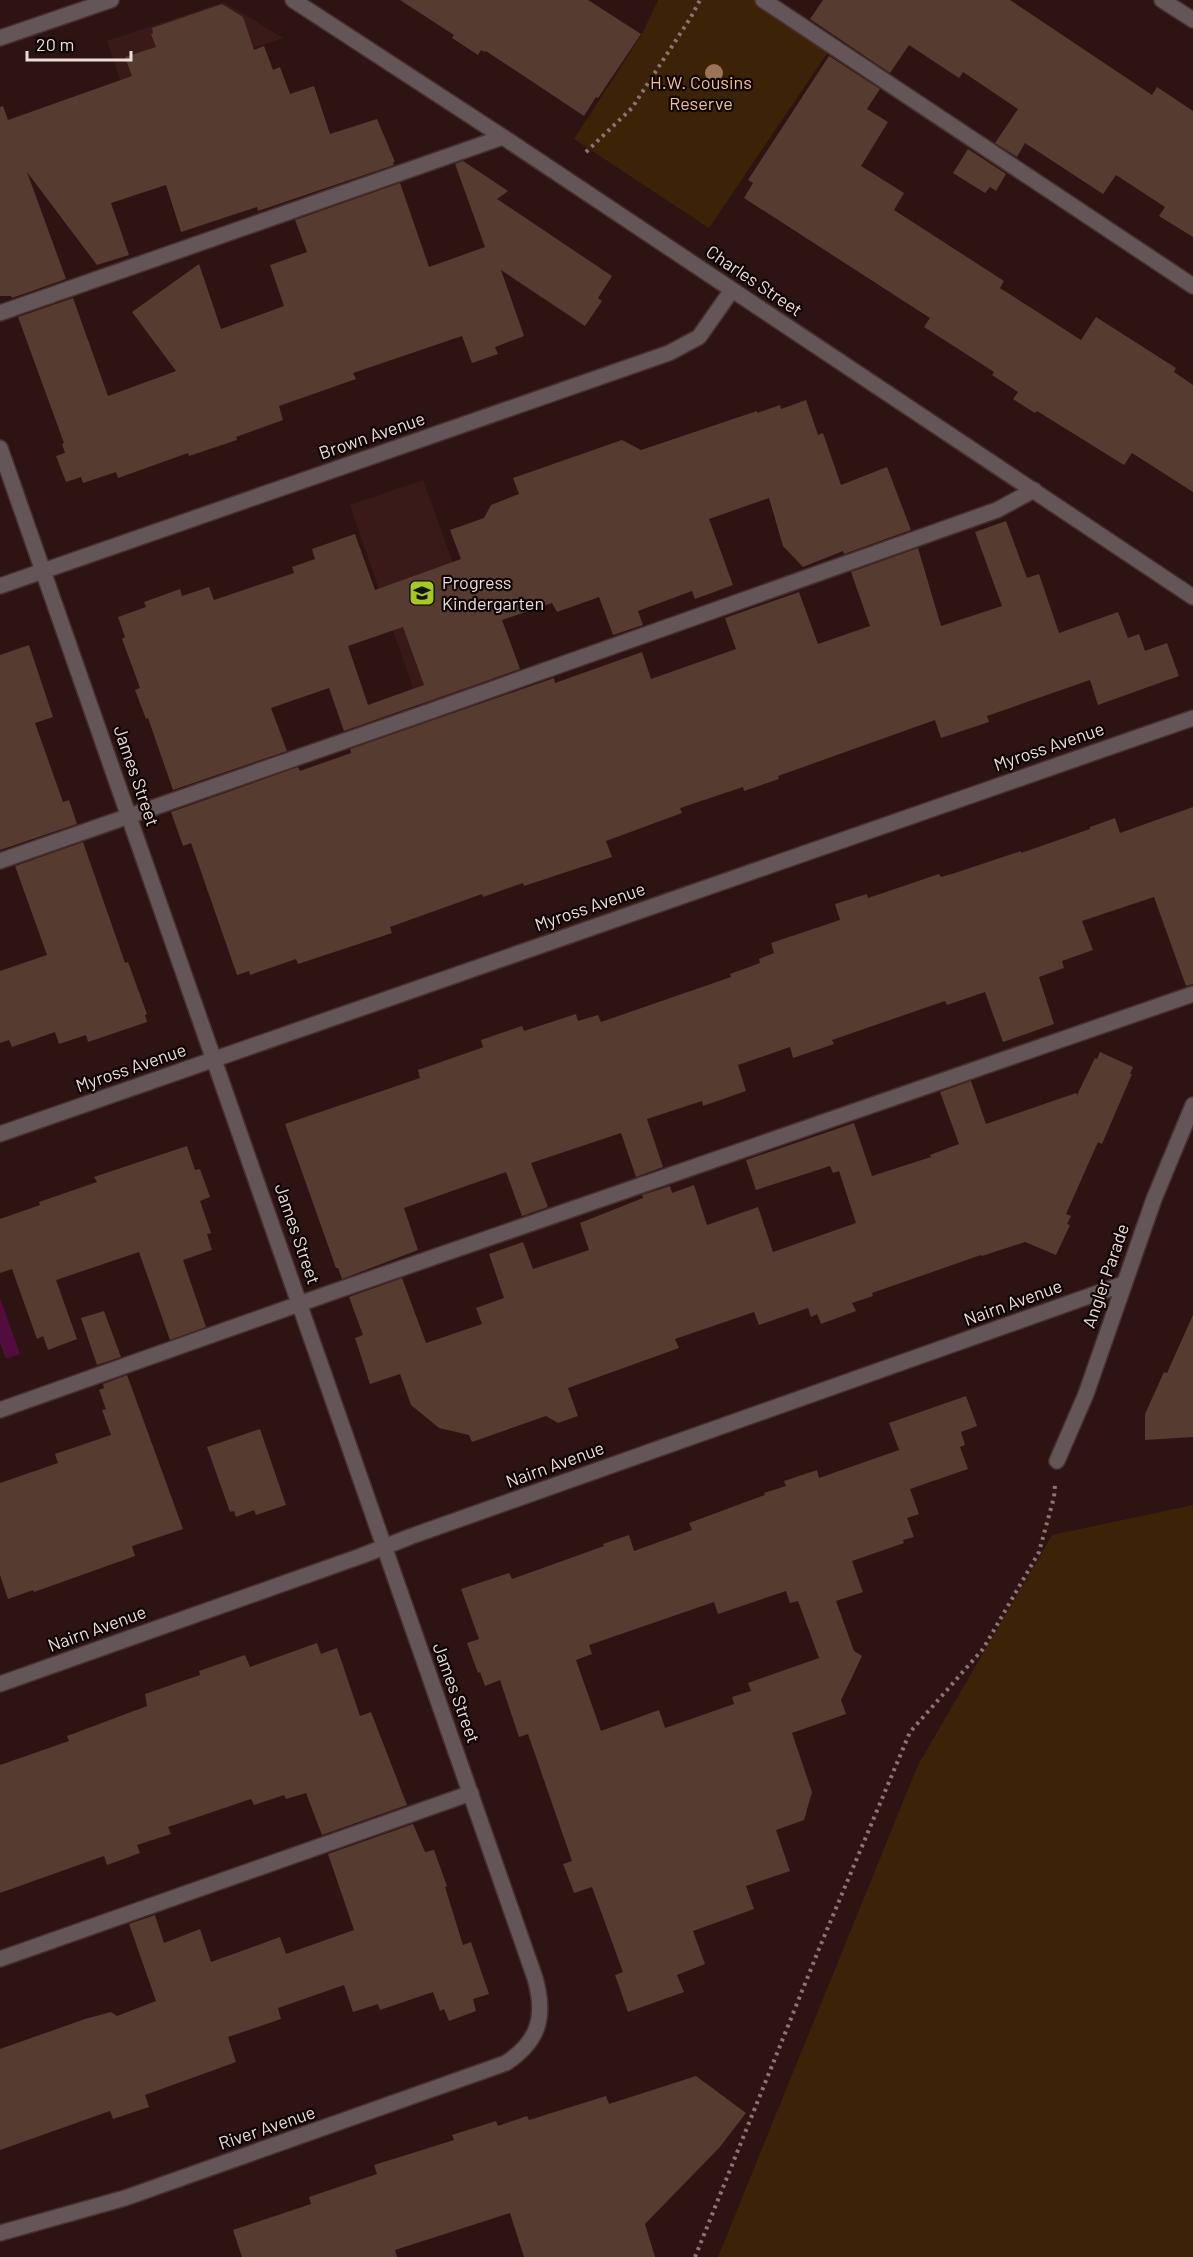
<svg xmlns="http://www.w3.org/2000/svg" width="1193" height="2257" font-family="Barlow,sans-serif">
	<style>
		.built { fill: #3a1919 }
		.green { fill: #3c2207 }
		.water { fill: #520c3d }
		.building { fill: #563b31; fill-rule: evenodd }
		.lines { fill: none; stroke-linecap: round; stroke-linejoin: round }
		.service-casing { stroke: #48302f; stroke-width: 18 }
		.minor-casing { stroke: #48302f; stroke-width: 18 }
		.path { stroke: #8b7574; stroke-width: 4; stroke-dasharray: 3 4.5; stroke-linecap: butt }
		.service { stroke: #635558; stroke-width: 15 }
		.minor { stroke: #635558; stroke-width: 15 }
		.tree { fill: #9b7358 }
		.labels { text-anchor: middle; stroke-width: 4.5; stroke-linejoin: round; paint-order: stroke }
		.park-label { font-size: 18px; fill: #f5c091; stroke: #0e0404 }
		.street-label { font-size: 18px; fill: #eddbd9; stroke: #0e0404 }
		.poi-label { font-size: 18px; fill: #eddbd9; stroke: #0e0404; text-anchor: start }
	</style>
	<rect width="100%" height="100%" fill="#2d1413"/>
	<path class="built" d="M 224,2 L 283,38 L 124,91 L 107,41 Z
		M 423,480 L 495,680 L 419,706 L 350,505 Z"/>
	<path class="green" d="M 658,0 L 775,0 L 836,40 L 709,228 L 574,139 L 642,34 Z
		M 1193,1505 L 1193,2257 L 718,2257 L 918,1765 L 1052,1535 Z"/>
	<path class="water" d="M 0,1298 L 20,1354 L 6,1359 L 0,1343 Z"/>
	<path class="building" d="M 400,0 L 588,0 L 641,34 L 598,98 L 596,97 L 584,116 L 486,51 L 485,52 L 481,50 L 478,55 L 452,38 L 454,35 Z
		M 823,0 L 1010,0 L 1152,95 L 1157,87 L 1193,111 L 1193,237 L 1159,216 L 1165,207 L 1116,175 L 1103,194 L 1025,143 L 1017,157 L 995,143 L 1018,109 L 963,72 L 959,78 L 909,45 L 890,73 L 810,19 Z
		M 222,4 L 243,17 L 254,50 L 264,46 L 273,70 L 280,67 L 290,94 L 314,86 L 330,134 L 377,119 L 395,162 L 393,162 L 394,165 L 258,211 L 257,207 L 181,232 L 166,185 L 111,203 L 129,255 L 97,265 L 27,172 L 66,279 L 12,298 L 11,296 L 0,296 L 0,107 L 3,106 L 8,120 L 132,76 L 125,57 L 156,47 L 151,34 L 153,33 L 152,28 Z
		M 829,56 L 880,89 L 867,109 L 888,122 L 861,166 L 904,193 L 894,210 L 1004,281 L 1000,288 L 1081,340 L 1096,317 L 1176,368 L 1174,372 L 1193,385 L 1193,492 L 1132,453 L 1124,465 L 1037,411 L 1035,413 L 1013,399 L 1018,392 L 992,375 L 994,372 L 924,327 L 930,318 L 744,198 L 753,183 L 748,180 Z
		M 968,149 L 1006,174 L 996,191 L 990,187 L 985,193 L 953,173 Z
		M 463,161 L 508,191 L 497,199 L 612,276 L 598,298 L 602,301 L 585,326 L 501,270 L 524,336 L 495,347 L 498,354 L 472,363 L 462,336 L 353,373 L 356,379 L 279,406 L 283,420 L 236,437 L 237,440 L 189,456 L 188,453 L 118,478 L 116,472 L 83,483 L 81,477 L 66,482 L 56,456 L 65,453 L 62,444 L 64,443 L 18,317 L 73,298 L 108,396 L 176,371 L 132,312 L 199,264 L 221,329 L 284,306 L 270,265 L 307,252 L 295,220 L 400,183 L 429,267 L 485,247 L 455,164 Z
		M 806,400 L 818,435 L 823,433 L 841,485 L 887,467 L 911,530 L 844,554 L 843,551 L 803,567 L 783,546 L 769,498 L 709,519 L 733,585 L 695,599 L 692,591 L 638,611 L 643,625 L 613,635 L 599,597 L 557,612 L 552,603 L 502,620 L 520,669 L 344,731 L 329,688 L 271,708 L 287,751 L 173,790 L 148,718 L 146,719 L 135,690 L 140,688 L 122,639 L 125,637 L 118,617 L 146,607 L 144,602 L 180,589 L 182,596 L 209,587 L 214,600 L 294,573 L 292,567 L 315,559 L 312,549 L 355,534 L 375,590 L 461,559 L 450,530 L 484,518 L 491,505 L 519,494 L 513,478 L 622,440 L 641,450 L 757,411 L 757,413 L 780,405 L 781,409 ZM 403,627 L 424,685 L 368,705 L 348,646 Z
		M 1006,521 L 1027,578 L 1039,574 L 1059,633 L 1118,612 L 1128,638 L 1139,634 L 1145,651 L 1167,643 L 1179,676 L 1098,705 L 1090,680 L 987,716 L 989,722 L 941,738 L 935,720 L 778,776 L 779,779 L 744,791 L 743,787 L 680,808 L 682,813 L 606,841 L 612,857 L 524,886 L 523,883 L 483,897 L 482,894 L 390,927 L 392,933 L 298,964 L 296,959 L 250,975 L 249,971 L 237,975 L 191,843 L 183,846 L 171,812 L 298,767 L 300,771 L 351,753 L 350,749 L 554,678 L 555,683 L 642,652 L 651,679 L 736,649 L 725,618 L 799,592 L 818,644 L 870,626 L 851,572 L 918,548 L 941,626 L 1002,606 L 975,532 Z
		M 29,645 L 53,717 L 35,723 L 63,802 L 69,800 L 77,824 L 0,850 L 0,655 Z
		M 1193,807 L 1193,984 L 1186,986 L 1154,897 L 1082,921 L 1093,950 L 1062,961 L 1064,968 L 1039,977 L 1054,1024 L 1003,1042 L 985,992 L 947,1005 L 945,1001 L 832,1040 L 834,1044 L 793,1058 L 790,1047 L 738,1065 L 746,1091 L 703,1106 L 702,1101 L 647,1119 L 663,1167 L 636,1177 L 621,1133 L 531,1163 L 548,1207 L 522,1216 L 506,1172 L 404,1208 L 418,1250 L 342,1279 L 338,1268 L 336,1268 L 285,1124 L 420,1078 L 418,1070 L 481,1048 L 483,1047 L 481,1040 L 522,1026 L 524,1031 L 576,1014 L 578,1021 L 598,1015 L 601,1022 L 731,977 L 730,974 L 760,963 L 759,959 L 774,953 L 771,943 L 840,920 L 835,904 L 867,894 L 868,898 L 939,874 L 941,877 L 952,874 L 1021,851 L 1021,853 L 1090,829 L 1090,827 L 1115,818 L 1120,833 Z
		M 83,842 L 125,963 L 128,962 L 147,1014 L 145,1015 L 147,1022 L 88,1042 L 86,1035 L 59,1044 L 55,1032 L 12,1047 L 9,1040 L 0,1043 L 0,971 L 47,955 L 15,866 Z
		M 1100,1052 L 1133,1067 L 1130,1074 L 1132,1074 L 1102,1144 L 1098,1142 L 1066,1214 L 1071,1216 L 1067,1224 L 1070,1225 L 1056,1255 L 1025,1242 L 982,1256 L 981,1255 L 872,1293 L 873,1296 L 852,1303 L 856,1311 L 821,1324 L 817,1314 L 811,1317 L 808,1308 L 759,1325 L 754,1312 L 675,1339 L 679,1348 L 568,1388 L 578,1416 L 558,1423 L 546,1416 L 472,1442 L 469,1435 L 439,1428 L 411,1405 L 400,1374 L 370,1384 L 355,1338 L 363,1335 L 349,1297 L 402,1278 L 426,1343 L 482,1324 L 476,1308 L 504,1298 L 489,1254 L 523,1242 L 533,1269 L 589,1250 L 580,1223 L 643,1198 L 642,1195 L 670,1186 L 672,1193 L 694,1185 L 707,1225 L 758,1207 L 773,1252 L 856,1223 L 839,1171 L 833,1173 L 830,1166 L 756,1190 L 746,1160 L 854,1123 L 872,1176 L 931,1157 L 930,1155 L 959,1144 L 940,1092 L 971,1081 L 986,1124 L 1076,1093 L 1077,1095 L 1095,1058 L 1097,1059 Z
		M 187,1146 L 195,1170 L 200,1169 L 210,1197 L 200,1201 L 211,1233 L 207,1234 L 212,1250 L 183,1260 L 206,1327 L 170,1340 L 139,1252 L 56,1280 L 77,1339 L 48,1350 L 43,1336 L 37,1339 L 12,1269 L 0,1273 L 0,1219 L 40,1205 L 39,1202 L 97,1182 L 94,1177 Z
		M 104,1311 L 121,1357 L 97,1365 L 81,1318 Z
		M 1193,1315 L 1193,1437 L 1145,1440 L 1145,1414 L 1164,1372 L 1167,1373 Z
		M 127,1375 L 183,1529 L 132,1546 L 135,1556 L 34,1592 L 33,1590 L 8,1599 L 0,1575 L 0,1483 L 58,1463 L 55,1454 L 111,1435 L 102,1410 L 106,1409 L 99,1390 L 104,1388 L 103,1384 Z
		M 966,1396 L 977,1426 L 961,1432 L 965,1445 L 960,1447 L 968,1469 L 910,1489 L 919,1514 L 907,1518 L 914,1537 L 903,1540 L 904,1543 L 852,1561 L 863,1592 L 836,1601 L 854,1651 L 862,1656 L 841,1700 L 846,1714 L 792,1733 L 812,1792 L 804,1820 L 776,1830 L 790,1871 L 746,1886 L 754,1909 L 693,1931 L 705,1964 L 677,1975 L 684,1992 L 628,2012 L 615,1975 L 623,1972 L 592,1887 L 574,1893 L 563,1864 L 572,1861 L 528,1734 L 519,1737 L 500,1680 L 485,1686 L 480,1672 L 478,1673 L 467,1643 L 479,1639 L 461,1589 L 509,1573 L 512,1579 L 604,1546 L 603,1544 L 629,1535 L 634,1551 L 692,1530 L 689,1523 L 765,1495 L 764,1493 L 786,1486 L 784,1481 L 817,1470 L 819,1478 L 899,1450 L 889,1423 ZM 786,1591 L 790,1603 L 798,1601 L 819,1658 L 748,1683 L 751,1691 L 732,1697 L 734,1704 L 665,1728 L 659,1710 L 601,1731 L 576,1660 L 592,1654 L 589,1645 L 714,1602 L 718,1614 Z
		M 260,1429 L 286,1505 L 256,1515 L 254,1510 L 236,1517 L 234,1511 L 230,1512 L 207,1447 Z
		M 317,1643 L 321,1654 L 337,1648 L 360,1716 L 371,1712 L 407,1805 L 322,1835 L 306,1793 L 286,1799 L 284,1795 L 254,1805 L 251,1799 L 168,1827 L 171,1834 L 137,1845 L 140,1853 L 107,1865 L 104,1856 L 0,1893 L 0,1765 L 69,1741 L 67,1736 L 147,1706 L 145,1694 L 200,1675 L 199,1671 L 245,1655 L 250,1667 Z
		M 413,1824 L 425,1852 L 434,1850 L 447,1886 L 445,1887 L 463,1945 L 471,1942 L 489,1994 L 473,1999 L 476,2011 L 449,2021 L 444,2009 L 440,2011 L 433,1992 L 380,2010 L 378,2004 L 353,2012 L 344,1985 L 278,2008 L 281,2019 L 228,2037 L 236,2062 L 145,2095 L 149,2107 L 113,2119 L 110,2111 L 0,2150 L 0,2049 L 85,2019 L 111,2012 L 117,2016 L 156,2001 L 129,1924 L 155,1915 L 164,1943 L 200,1929 L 211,1962 L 280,1937 L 286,1954 L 354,1930 L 328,1854 Z
		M 696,2076 L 746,2113 L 719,2148 L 645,2224 L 655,2257 L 524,2257 L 510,2213 L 395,2250 L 397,2257 L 242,2257 L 233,2230 L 311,2204 L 309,2197 L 377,2174 L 374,2165 L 454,2140 L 452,2135 L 496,2121 L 498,2126 L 527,2116 L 529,2120 L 606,2096 L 609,2104 Z"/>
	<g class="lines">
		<g class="service-casing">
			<path id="service" d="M 763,0 L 1193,286
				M 0,313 L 503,137
				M 0,861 L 425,713 L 997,510 L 1034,490
				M 0,1410 L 333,1292 L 1193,994
				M 0,1959 L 471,1793"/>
		</g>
		<g class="minor-casing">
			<path id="minor" d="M 293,0 L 503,137 L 1193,597
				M 1162,0 L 1193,20
				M 0,38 L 111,0
				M 0,448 L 535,1978 C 546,2017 539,2041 506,2063 L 125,2198 L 0,2233
				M 0,586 L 669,353 L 699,337 L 732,290
				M 0,1134 L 1193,718
				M 1057,1461 L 1086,1394 L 1154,1199 L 1193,1105
				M 0,1684 L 361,1556 L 412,1536 L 1123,1284"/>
		</g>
		<path class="path" d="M 586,152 L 632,108 L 691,17 L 700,0
			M 695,2257 L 821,1944 L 910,1732 L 983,1649 L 1039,1552 L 1054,1497 L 1055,1485"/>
		<use href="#service" class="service"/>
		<use href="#minor" class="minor"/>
	</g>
	<circle class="tree" cx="714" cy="73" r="9"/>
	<defs>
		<g id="school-square" transform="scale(1.35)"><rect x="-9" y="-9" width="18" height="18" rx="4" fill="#a5c823" stroke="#0e0404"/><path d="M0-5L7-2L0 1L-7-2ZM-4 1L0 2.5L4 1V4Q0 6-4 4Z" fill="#111"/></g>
	</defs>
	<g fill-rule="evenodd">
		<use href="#school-square" x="422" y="593"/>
	</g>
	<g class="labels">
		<g class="park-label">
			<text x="701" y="89">H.W. Cousins<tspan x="701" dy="21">Reserve</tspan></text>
		</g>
		<g class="street-label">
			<text transform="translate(754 281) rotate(34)" y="6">Charles Street</text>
			<text transform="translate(372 436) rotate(-19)" y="6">Brown Avenue</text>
			<text transform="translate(1049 747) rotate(-19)" y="6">Myross Avenue</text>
			<text transform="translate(136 776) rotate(71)" y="6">James Street</text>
			<text transform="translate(590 907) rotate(-19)" y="6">Myross Avenue</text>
			<text transform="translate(131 1068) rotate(-19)" y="6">Myross Avenue</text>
			<text transform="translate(297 1234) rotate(71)" y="6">James Street</text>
			<text transform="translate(1106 1276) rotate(-71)" y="6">Angler Parade</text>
			<text transform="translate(1013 1303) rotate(-20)" y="6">Nairn Avenue</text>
			<text transform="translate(555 1465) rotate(-20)" y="6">Nairn Avenue</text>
			<text transform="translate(97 1629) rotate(-20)" y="6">Nairn Avenue</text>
			<text transform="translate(456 1693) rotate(70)" y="6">James Street</text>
			<text transform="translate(267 2128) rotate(-19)" y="6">River Avenue</text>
		</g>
		<g class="poi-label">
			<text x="442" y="589">Progress<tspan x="442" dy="21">Kindergarten</tspan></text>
		</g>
	</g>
	<path d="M27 51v9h104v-9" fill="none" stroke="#eddbd9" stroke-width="3"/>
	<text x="36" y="51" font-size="18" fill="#eddbd9" stroke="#0e0404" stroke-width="4.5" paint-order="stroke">20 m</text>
</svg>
